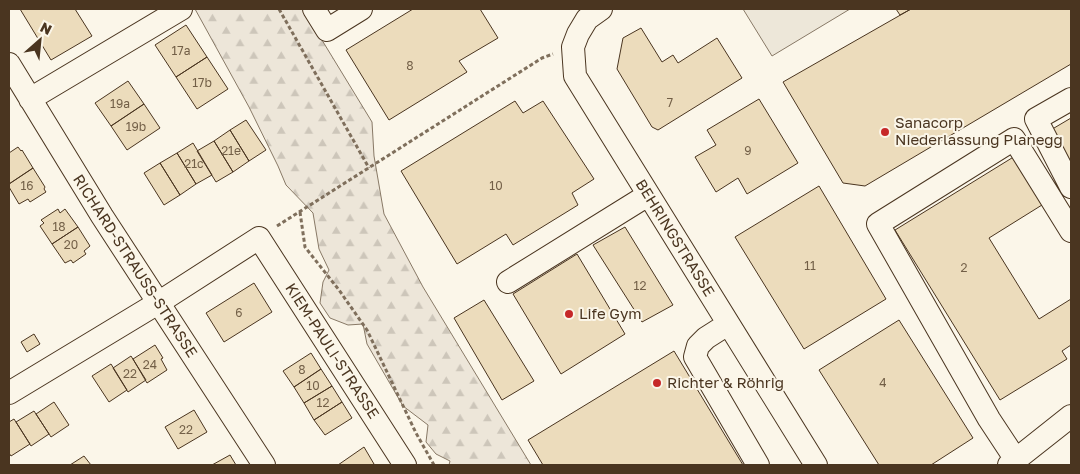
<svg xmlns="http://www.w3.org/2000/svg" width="1080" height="474" font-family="'Golos Text',sans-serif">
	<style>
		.forest { fill: url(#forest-firs); stroke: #887966 }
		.parking { fill: #ede7d9; stroke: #887966 }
		.building { fill: #ecdcbc; stroke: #4a3520 }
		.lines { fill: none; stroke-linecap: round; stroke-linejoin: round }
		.minor-casing { stroke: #4a3520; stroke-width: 24 }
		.path { stroke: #7f6f5c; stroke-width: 3; stroke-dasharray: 4 2.5; stroke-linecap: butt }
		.minor { stroke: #fbf6e9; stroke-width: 22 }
		.poi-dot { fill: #c62828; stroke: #fbf6e9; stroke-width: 2 }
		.labels { text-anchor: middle; stroke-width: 4; stroke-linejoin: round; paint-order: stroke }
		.number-label { font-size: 12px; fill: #725f47 }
		.poi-label { font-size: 15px; fill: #4a3520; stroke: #fbf6e9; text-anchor: start }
		.street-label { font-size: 15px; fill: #4a3520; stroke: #fbf6e9 }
	</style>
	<defs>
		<pattern id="forest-firs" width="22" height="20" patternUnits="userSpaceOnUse" patternTransform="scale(1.25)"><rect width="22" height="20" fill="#ede6d9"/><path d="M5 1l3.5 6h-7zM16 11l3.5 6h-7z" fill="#cdc6ba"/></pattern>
	</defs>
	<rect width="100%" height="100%" fill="#fbf6e9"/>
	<path class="forest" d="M 195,9 L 303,9 L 372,122 L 374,156 L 384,214 L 423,287 L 531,465 L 449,465 L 450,461 L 436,454 L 426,442 L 428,425 L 403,406 L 367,344 L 363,324 L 348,325 L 330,318 L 320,303 L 323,282 L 329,270 L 319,249 L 313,213 L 286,185 L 278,166 L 249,107 Z"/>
	<path class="parking" d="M 743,9 L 850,9 L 772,56 Z"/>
	<path class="building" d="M 20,9 L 75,9 L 92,36 L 51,60 Z
		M 413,9 L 480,9 L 498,38 L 459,61 L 467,72 L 389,120 L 346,50 Z
		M 896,9 L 911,9 L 900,15 Z
		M 911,9 L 1071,9 L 1071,64 L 865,186 L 843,183 L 783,82 Z
		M 186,25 L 207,57 L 176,77 L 155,45 Z
		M 641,28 L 662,62 L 673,55 L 678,63 L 717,38 L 742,78 L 658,130 L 652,127 L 617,69 L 623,38 Z
		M 207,57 L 228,89 L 197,109 L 176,77 Z
		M 128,81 L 144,104 L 111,126 L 95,103 Z
		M 759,99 L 798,163 L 747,194 L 738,178 L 716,192 L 695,157 L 716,145 L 707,130 Z
		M 515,101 L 523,113 L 543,101 L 594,179 L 572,193 L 578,205 L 513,245 L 506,234 L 457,264 L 401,171 Z
		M 144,104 L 160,128 L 127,150 L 111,126 Z
		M 1071,118 L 1071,169 L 1049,131 Z
		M 246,120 L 266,150 L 249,161 L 230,130 Z
		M 230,130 L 249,161 L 233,172 L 214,141 Z
		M 214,141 L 233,172 L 216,182 L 197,151 Z
		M 193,143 L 212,175 L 196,184 L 177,153 Z
		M 18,147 L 21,151 L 22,150 L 33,168 L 9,184 L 9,153 Z
		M 177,153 L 196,184 L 180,195 L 160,163 Z
		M 1020,153 L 1050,200 L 989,238 L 1039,319 L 1071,299 L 1071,345 L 1062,351 L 1067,359 L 1000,400 L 895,230 Z
		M 160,163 L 180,195 L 164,205 L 144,173 Z
		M 33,168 L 45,187 L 44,189 L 46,192 L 30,202 L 28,199 L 19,204 L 9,187 L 9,184 Z
		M 819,186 L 886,299 L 804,349 L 735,237 Z
		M 58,209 L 60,213 L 65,209 L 78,227 L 52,244 L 40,226 L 44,223 L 41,220 Z
		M 78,227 L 90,246 L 84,251 L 86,254 L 73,263 L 71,260 L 65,263 L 52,244 Z
		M 625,227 L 673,305 L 642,322 L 593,245 Z
		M 577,254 L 625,334 L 561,374 L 513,294 Z
		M 254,283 L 272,312 L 224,342 L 206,313 Z
		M 484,300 L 534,381 L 502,400 L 454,318 Z
		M 899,320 L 973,438 L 931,465 L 879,465 L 819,370 Z
		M 34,334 L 40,344 L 27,352 L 21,342 Z
		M 155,345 L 163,358 L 161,359 L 167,370 L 147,383 L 133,359 Z
		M 674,351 L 743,465 L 543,465 L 528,440 Z
		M 311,353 L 321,369 L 294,387 L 283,371 Z
		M 131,356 L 146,380 L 128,392 L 113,368 Z
		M 111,364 L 127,390 L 109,402 L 92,376 Z
		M 321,369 L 332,386 L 304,403 L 294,387 Z
		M 332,386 L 342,402 L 314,420 L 304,403 Z
		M 54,402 L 69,425 L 51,437 L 36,414 Z
		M 342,402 L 352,418 L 325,435 L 314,420 Z
		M 194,410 L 207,432 L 178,449 L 165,427 Z
		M 34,411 L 49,434 L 31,446 L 16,422 Z
		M 14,419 L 30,444 L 11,456 L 9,453 L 9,422 Z
		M 364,447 L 374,464 L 372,465 L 338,465 Z
		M 230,455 L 236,465 L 212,465 Z
		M 84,456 L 91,465 L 70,465 Z"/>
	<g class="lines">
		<g class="minor-casing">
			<path id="minor" d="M 314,9 L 327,30 L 361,9
				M 601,9 L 587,19 L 578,34 L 573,47 L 575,76 L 816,465
				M 9,64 L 102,216 L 264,465
				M 30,99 L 181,9
				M 1071,99 L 1036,119 L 1071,187
				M 508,282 L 648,195
				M 728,324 L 706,338 L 698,346 L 695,357 L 758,465
				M 9,393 L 158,303 L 259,238 L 405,465
				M 1016,460 L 989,419 L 878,224 L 1014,139 L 1071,231
				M 1009,465 L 1071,416"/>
		</g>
		<path class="path" d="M 279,9 L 369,168
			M 300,212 L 305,247 L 339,290 L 367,330 L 416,433 L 434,465
			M 277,226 L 542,58 L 553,54"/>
		<use href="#minor" class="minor"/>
	</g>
	<g class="poi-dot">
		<circle cx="885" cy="132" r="5"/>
		<circle cx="569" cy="314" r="5"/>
		<circle cx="657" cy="383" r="5"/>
	</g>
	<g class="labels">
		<g class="number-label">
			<text x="181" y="55">17a</text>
			<text x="410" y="70">8</text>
			<text x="202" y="87">17b</text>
			<text x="670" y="107">7</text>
			<text x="120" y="108">19a</text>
			<text x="136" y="131">19b</text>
			<text x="231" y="155">21e</text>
			<text x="748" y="155">9</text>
			<text x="194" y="168">21c</text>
			<text x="27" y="190">16</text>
			<text x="496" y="190">10</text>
			<text x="59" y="231">18</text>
			<text x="71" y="249">20</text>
			<text x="810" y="270">11</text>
			<text x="964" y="272">2</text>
			<text x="640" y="290">12</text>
			<text x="239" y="317">6</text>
			<text x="150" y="369">24</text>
			<text x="302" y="374">8</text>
			<text x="130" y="378">22</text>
			<text x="883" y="387">4</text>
			<text x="313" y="390">10</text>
			<text x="323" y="407">12</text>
			<text x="186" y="434">22</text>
		</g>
		<g class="poi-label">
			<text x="895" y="128">Sanacorp<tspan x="895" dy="17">Niederlassung Planegg</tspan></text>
			<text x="579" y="319">Life Gym</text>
			<text x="667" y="388">Richter &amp; Röhrig</text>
		</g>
		<g class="street-label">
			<text transform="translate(675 238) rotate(58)" y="5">BEHRINGSTRASSE</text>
			<text transform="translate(135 266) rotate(57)" y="5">RICHARD-STRAUSS-STRASSE</text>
			<text transform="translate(332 351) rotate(57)" y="5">KIEM-PAULI-STRASSE</text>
		</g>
	</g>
	<rect width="1080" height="474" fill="none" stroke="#4a3520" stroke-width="20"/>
	<g transform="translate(40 40) rotate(27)" stroke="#fbf6e9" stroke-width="4" paint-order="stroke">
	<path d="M0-4L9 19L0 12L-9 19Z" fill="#4a3520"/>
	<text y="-8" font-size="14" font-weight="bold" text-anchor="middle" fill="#4a3520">N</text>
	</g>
</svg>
